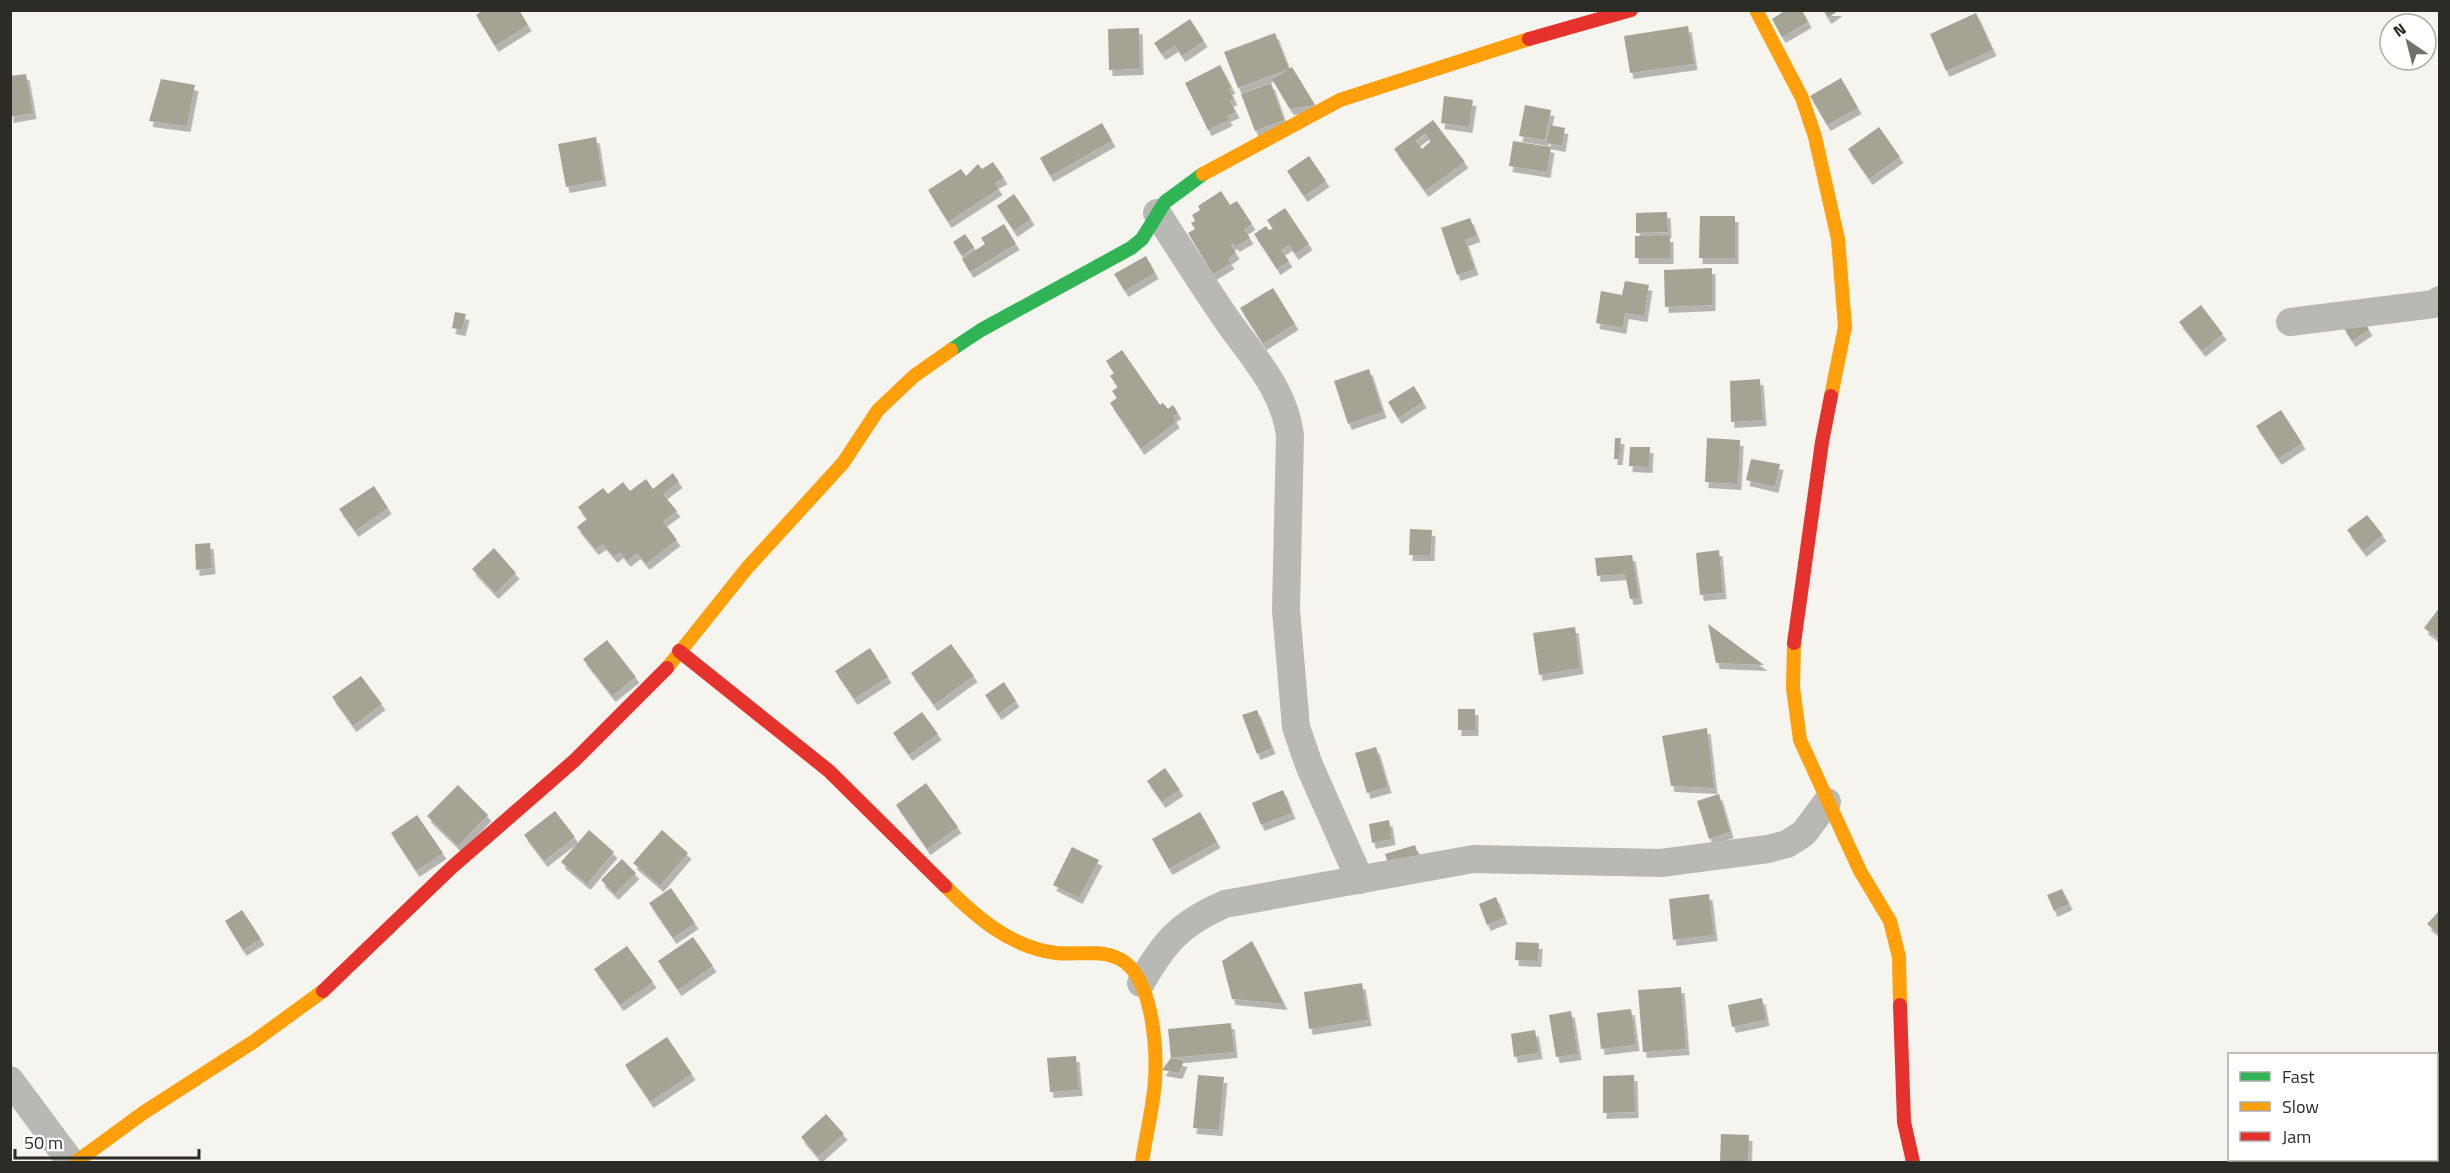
<svg xmlns="http://www.w3.org/2000/svg" width="2450" height="1173" font-family="'Titillium Web',sans-serif">
	<style>
		.building { fill: #a5a494; fill-rule: evenodd; filter: url(#shadow) }
		.lines { fill: none; stroke-linecap: round; stroke-linejoin: round }
		.street { stroke: #b8b8b5; stroke-width: 28 }
		.fast { stroke: #30b455; stroke-width: 14 }
		.slow { stroke: #ff9f0a; stroke-width: 14 }
		.jam { stroke: #e5322d; stroke-width: 14 }
	</style>
	<defs>
		<filter id="shadow"><feDropShadow dx="3.5" dy="6" stdDeviation="0" flood-color="#0004"/></filter>
	</defs>
	<rect width="100%" height="100%" fill="#f5f4ee"/>
	<path class="building" d="M 483,10 L 519,10 L 528,25 L 495,46 L 476,15 Z
		M 1786,10 L 1802,10 L 1808,22 L 1782,37 L 1772,19 Z
		M 1823,10 L 1839,10 L 1828,18 Z
		M 1976,13 L 1993,50 L 1946,71 L 1930,34 Z
		M 1190,19 L 1204,41 L 1182,56 L 1175,46 L 1162,54 L 1154,43 Z
		M 1688,26 L 1694,64 L 1630,73 L 1624,36 Z
		M 1139,28 L 1140,69 L 1109,70 L 1108,29 Z
		M 1275,33 L 1289,69 L 1238,88 L 1224,52 Z
		M 1220,65 L 1232,88 L 1229,89 L 1234,99 L 1230,101 L 1236,112 L 1227,116 L 1229,120 L 1208,130 L 1185,83 Z
		M 1292,67 L 1315,105 L 1290,109 L 1272,79 Z
		M 26,74 L 33,113 L 10,117 L 10,76 Z
		M 1841,78 L 1858,108 L 1827,125 L 1810,96 Z
		M 161,79 L 195,85 L 187,126 L 149,121 Z
		M 1271,83 L 1284,120 L 1255,131 L 1241,94 Z
		M 1444,96 L 1473,100 L 1469,127 L 1441,123 Z
		M 1525,105 L 1551,110 L 1545,140 L 1519,136 Z
		M 1433,120 L 1465,162 L 1425,191 L 1394,149 ZM 1425,134 L 1431,141 L 1422,149 L 1416,141 Z
		M 1102,123 L 1112,141 L 1050,176 L 1040,158 Z
		M 1550,125 L 1565,128 L 1562,146 L 1546,143 Z
		M 1879,127 L 1900,157 L 1869,179 L 1848,149 Z
		M 596,137 L 603,180 L 566,187 L 558,144 Z
		M 1513,141 L 1551,147 L 1547,172 L 1509,166 Z
		M 1309,156 L 1326,181 L 1304,196 L 1287,171 Z
		M 993,162 L 1004,178 L 995,183 L 999,189 L 948,222 L 928,190 L 961,169 L 966,176 L 978,164 L 982,169 Z
		M 1221,191 L 1230,205 L 1237,201 L 1252,224 L 1244,229 L 1250,238 L 1236,246 L 1234,243 L 1231,245 L 1236,253 L 1228,259 L 1231,263 L 1213,274 L 1188,233 L 1195,229 L 1191,223 L 1195,221 L 1192,215 L 1200,210 L 1198,206 Z
		M 1014,194 L 1031,219 L 1014,231 L 997,206 Z
		M 1285,208 L 1309,244 L 1295,254 L 1289,245 L 1281,250 L 1289,261 L 1277,269 L 1254,234 L 1266,226 L 1269,230 L 1273,229 L 1267,220 Z
		M 1667,212 L 1668,232 L 1636,233 L 1636,213 Z
		M 1700,216 L 1735,216 L 1735,258 L 1699,258 Z
		M 1470,218 L 1477,236 L 1465,240 L 1475,269 L 1457,275 L 1441,228 Z
		M 1004,224 L 1016,244 L 970,272 L 962,259 L 985,244 L 981,238 Z
		M 965,234 L 974,247 L 962,256 L 953,242 Z
		M 1635,236 L 1670,236 L 1670,258 L 1635,258 Z
		M 1146,256 L 1155,273 L 1125,291 L 1114,274 Z
		M 1712,268 L 1712,305 L 1665,307 L 1664,270 Z
		M 1625,281 L 1649,285 L 1644,316 L 1625,313 L 1623,328 L 1596,323 L 1601,291 L 1622,295 Z
		M 1273,288 L 1295,324 L 1263,344 L 1240,308 Z
		M 2201,305 L 2223,334 L 2202,351 L 2179,322 Z
		M 455,312 L 466,314 L 462,330 L 452,328 Z
		M 2361,316 L 2369,330 L 2352,341 L 2343,327 Z
		M 1122,350 L 1160,405 L 1163,403 L 1168,409 L 1173,405 L 1178,413 L 1173,416 L 1176,422 L 1141,449 L 1110,403 L 1117,398 L 1112,391 L 1118,387 L 1110,376 L 1114,373 L 1106,361 Z
		M 1369,369 L 1383,412 L 1348,424 L 1334,381 Z
		M 1760,379 L 1763,420 L 1731,422 L 1730,381 Z
		M 1414,386 L 1423,402 L 1398,418 L 1388,402 Z
		M 2281,410 L 2302,443 L 2278,459 L 2256,426 Z
		M 1615,438 L 1621,438 L 1619,459 L 1614,459 Z
		M 1707,438 L 1740,440 L 1738,484 L 1705,482 Z
		M 1630,447 L 1650,447 L 1649,467 L 1629,466 Z
		M 1751,459 L 1780,464 L 1775,487 L 1746,480 Z
		M 673,473 L 679,482 L 663,494 L 677,511 L 663,521 L 677,540 L 646,564 L 637,553 L 627,561 L 620,552 L 614,557 L 603,544 L 595,549 L 577,527 L 587,519 L 578,507 L 603,488 L 608,494 L 623,482 L 630,491 L 646,479 L 653,489 Z
		M 374,486 L 388,508 L 355,531 L 339,509 Z
		M 2367,515 L 2383,535 L 2363,551 L 2347,530 Z
		M 1410,529 L 1432,530 L 1431,555 L 1409,555 Z
		M 210,543 L 212,568 L 196,570 L 195,544 Z
		M 494,548 L 516,573 L 495,593 L 472,569 Z
		M 1719,550 L 1723,593 L 1700,595 L 1696,553 Z
		M 1632,555 L 1639,598 L 1630,599 L 1625,574 L 1597,576 L 1595,558 Z
		M 2440,607 L 2440,640 L 2424,628 Z
		M 1708,624 L 1764,665 L 1716,663 Z
		M 1575,627 L 1580,668 L 1539,675 L 1533,633 Z
		M 607,640 L 636,677 L 612,696 L 583,659 Z
		M 951,644 L 974,676 L 934,705 L 911,673 Z
		M 870,648 L 888,677 L 854,699 L 835,671 Z
		M 361,676 L 382,704 L 353,726 L 332,697 Z
		M 1004,682 L 1016,701 L 998,714 L 985,695 Z
		M 1458,709 L 1475,709 L 1475,730 L 1458,730 Z
		M 1257,710 L 1272,748 L 1257,754 L 1242,715 Z
		M 922,712 L 938,734 L 909,755 L 893,733 Z
		M 1707,728 L 1714,788 L 1671,786 L 1662,736 Z
		M 1376,747 L 1388,787 L 1367,793 L 1355,753 Z
		M 1165,768 L 1180,790 L 1162,802 L 1147,781 Z
		M 926,783 L 958,827 L 927,849 L 896,805 Z
		M 458,785 L 488,815 L 458,846 L 427,816 Z
		M 1283,790 L 1292,813 L 1261,825 L 1252,803 Z
		M 1719,794 L 1730,832 L 1709,839 L 1697,801 Z
		M 555,811 L 575,837 L 544,861 L 524,835 Z
		M 1200,812 L 1217,842 L 1169,869 L 1152,839 Z
		M 417,815 L 443,853 L 416,871 L 391,833 Z
		M 1389,820 L 1392,839 L 1372,843 L 1369,824 Z
		M 589,830 L 614,852 L 587,884 L 561,862 Z
		M 662,830 L 688,853 L 660,886 L 633,863 Z
		M 1415,845 L 1419,857 L 1389,866 L 1385,854 Z
		M 1072,847 L 1099,860 L 1079,898 L 1053,885 Z
		M 622,859 L 636,873 L 615,894 L 601,880 Z
		M 671,888 L 695,923 L 673,938 L 649,903 Z
		M 2062,889 L 2069,904 L 2054,911 L 2047,895 Z
		M 1709,894 L 1714,935 L 1673,940 L 1669,899 Z
		M 1496,897 L 1504,918 L 1487,925 L 1479,904 Z
		M 242,910 L 261,939 L 243,950 L 225,921 Z
		M 2440,910 L 2440,935 L 2427,924 Z
		M 693,937 L 713,966 L 678,990 L 658,961 Z
		M 1252,941 L 1284,1004 L 1232,999 L 1222,961 Z
		M 1516,942 L 1539,943 L 1538,961 L 1515,960 Z
		M 627,946 L 653,982 L 620,1005 L 594,969 Z
		M 1362,983 L 1368,1020 L 1309,1029 L 1304,992 Z
		M 1681,987 L 1686,1049 L 1643,1052 L 1638,990 Z
		M 1762,998 L 1766,1020 L 1732,1027 L 1728,1005 Z
		M 1631,1009 L 1636,1045 L 1601,1049 L 1597,1013 Z
		M 1571,1011 L 1578,1054 L 1556,1057 L 1549,1015 Z
		M 1231,1023 L 1234,1052 L 1171,1058 L 1168,1029 Z
		M 1535,1030 L 1539,1053 L 1514,1057 L 1511,1034 Z
		M 667,1037 L 692,1074 L 650,1102 L 625,1065 Z
		M 1076,1056 L 1079,1090 L 1050,1092 L 1047,1058 Z
		M 1171,1058 L 1184,1061 L 1179,1073 L 1162,1070 Z
		M 1198,1075 L 1224,1077 L 1219,1130 L 1193,1128 Z
		M 1634,1075 L 1635,1112 L 1603,1113 L 1603,1076 Z
		M 826,1114 L 844,1134 L 818,1157 L 801,1137 Z
		M 1721,1134 L 1749,1135 L 1748,1162 L 1720,1162 Z"/>
	<g class="lines">
		<path class="street" d="M 1157,213 C 1180,249 1203,285 1227,320 C 1253,357 1284,389 1290,435 L 1286,610 L 1296,727 L 1309,765 L 1360,880
			M 2290,322 L 2434,304 L 2440,300
			M 1141,983 C 1164,942 1181,923 1225,904 L 1473,859 L 1661,863 L 1768,849 L 1787,844 L 1804,833 L 1827,802
			M 10,1080 L 71,1162"/>
		<path class="fast" d="M 951,350 L 981,330 L 1131,248 L 1142,239 L 1165,202 L 1203,174"/>
		<path class="slow" d="M 1756,10 L 1802,98 L 1815,137 L 1838,239 L 1845,327 L 1831,396
			M 1203,174 L 1340,100 L 1529,39
			M 1794,643 L 1793,688 L 1800,740 L 1860,871 L 1890,921 L 1899,957 L 1900,1005
			M 667,668 L 747,568 L 843,463 L 878,410 L 914,376 L 951,350
			M 945,886 C 976,917 1010,947 1056,953 C 1075,955 1097,950 1115,957 C 1153,970 1157,1047 1155,1081 C 1153,1108 1146,1135 1142,1162
			M 76,1162 L 143,1113 L 253,1042 L 323,991"/>
		<path class="jam" d="M 1529,39 L 1631,10
			M 1794,643 L 1822,442 L 1831,396
			M 679,651 L 829,771 L 945,886
			M 323,991 L 451,868 L 575,760 L 667,668
			M 1900,1005 L 1904,1122 L 1913,1162"/>
	</g>
	<rect width="2450" height="1173" fill="none" stroke="#2c2c27" stroke-width="24"/>
	<rect x="2228" y="1053" width="210" height="108" fill="#ffffff" stroke="#ababa9" stroke-width="1.5"/>
	<rect x="2240" y="1072" width="30" height="9" fill="#30b455" stroke="#ababa9" stroke-width="1.5"/>
	<text x="2282" y="1083" font-size="18" fill="#2c2c27">Fast</text>
	<rect x="2240" y="1102" width="30" height="9" fill="#ff9f0a" stroke="#ababa9" stroke-width="1.5"/>
	<text x="2282" y="1113" font-size="18" fill="#2c2c27">Slow</text>
	<rect x="2240" y="1132" width="30" height="9" fill="#e5322d" stroke="#ababa9" stroke-width="1.5"/>
	<text x="2282" y="1143" font-size="18" fill="#2c2c27">Jam</text>
	<g transform="translate(2408 42) rotate(325)"><circle r="28" fill="#ffffff" stroke="#ababa9" stroke-width="1.5"/>
	<path d="M0-4.5L10 22L0 15L-10 22Z" fill="#72726d"/>
	<text y="-9" font-size="16" font-weight="bold" text-anchor="middle" fill="#2c2c27">N</text>
	</g>
	<path d="M15 1149v9h184v-9" fill="none" stroke="#2c2c27" stroke-width="3"/>
	<text x="24" y="1149" font-size="18" fill="#2c2c27" stroke="#ffffff" stroke-width="4.5" paint-order="stroke">50 m</text>
</svg>
